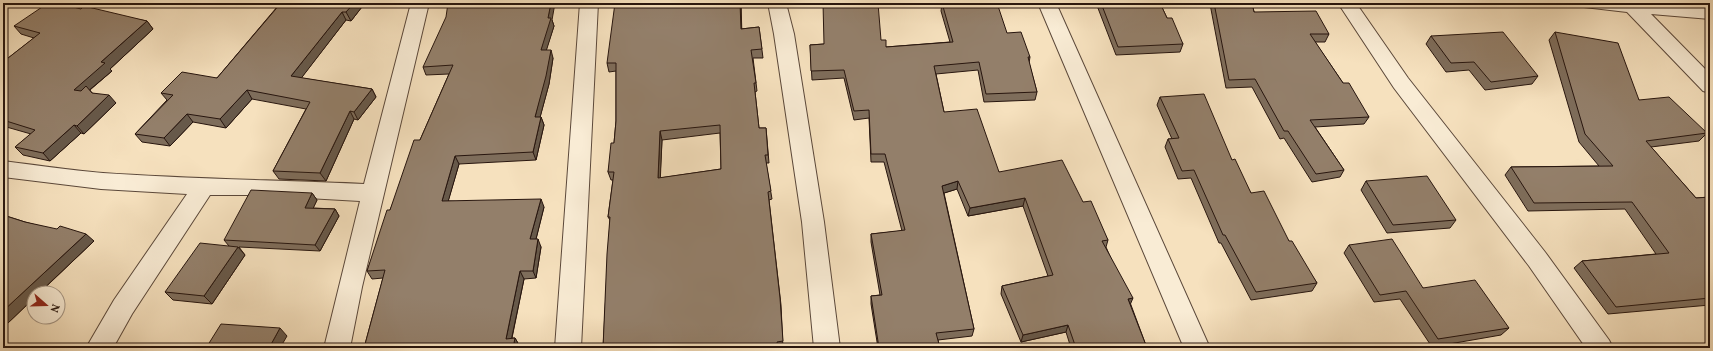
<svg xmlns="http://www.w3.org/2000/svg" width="1713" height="351" font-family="Vollkorn,serif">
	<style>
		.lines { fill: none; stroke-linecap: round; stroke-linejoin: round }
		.minor-casing { stroke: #5b483a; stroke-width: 2 }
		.minor { fill: #f9ecd5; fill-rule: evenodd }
		.wall { fill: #7e6d5b; stroke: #27150e; fill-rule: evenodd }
		.shaded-wall { fill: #67594a; stroke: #27150e }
		.building { fill: #937f6a; stroke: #27150e; fill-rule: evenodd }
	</style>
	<rect width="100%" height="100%" fill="#f6e1be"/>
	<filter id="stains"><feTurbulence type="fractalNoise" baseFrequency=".005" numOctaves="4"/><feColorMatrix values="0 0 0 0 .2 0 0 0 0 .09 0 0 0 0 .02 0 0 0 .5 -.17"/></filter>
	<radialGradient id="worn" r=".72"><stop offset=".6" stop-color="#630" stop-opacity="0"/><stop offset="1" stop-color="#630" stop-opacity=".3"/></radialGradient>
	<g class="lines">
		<g class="minor-casing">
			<path id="minor" d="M 411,3 L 429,3 L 362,287 L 350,348 L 324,348 L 360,201 L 254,195 L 210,195 L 132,314 L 113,348 L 86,348 L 114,300 L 187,194 L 101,189 L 3,177 L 3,161 C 36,165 69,170 103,173 C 190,179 277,180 364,184 Z
				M 580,3 L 598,3 L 581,348 L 555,348 Z
				M 768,3 L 786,3 L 794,34 L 824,222 L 840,348 L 814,348 L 802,222 L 774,34 Z
				M 1038,3 L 1056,3 L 1210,348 L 1184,348 Z
				M 1338,3 L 1356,3 L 1408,78 L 1545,252 L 1609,340 L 1613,348 L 1586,348 L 1529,266 L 1394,88 Z
				M 1582,3 L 1662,3 L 1710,7 L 1710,19 L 1651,14 L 1710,74 L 1710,93 L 1703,91 L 1627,12 L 1584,7 Z"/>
		</g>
		<use href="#minor" class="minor"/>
	</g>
	<path class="wall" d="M 253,3 L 365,3 L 351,21 L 346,20 L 301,78 L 372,89 L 376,97 L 358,120 L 354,119 L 326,181 L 279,179 L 273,171 L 306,109 L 252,99 L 226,128 L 193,122 L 170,146 L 142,142 L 135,134 L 167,100 L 161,93 L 217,78 L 277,7 L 253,4 Z
		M 741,3 L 741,29 L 759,27 L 763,58 L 753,58 L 757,91 L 755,92 L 759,128 L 766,128 L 769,163 L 766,163 L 772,199 L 769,200 L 781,305 L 783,348 L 603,348 L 610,220 L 608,217 L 613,180 L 611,180 L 608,172 L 614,143 L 616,121 L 616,71 L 609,72 L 607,63 ZM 720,133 L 721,169 L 660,178 L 662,140 Z
		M 942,3 L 1007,33 L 1030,57 L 1029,63 L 1037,92 L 1035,100 L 984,102 L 978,70 L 936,74 L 944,112 L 999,172 L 1083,202 L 1108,240 L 1106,247 L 1131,305 L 1147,348 L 1071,348 L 1066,332 L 1021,342 L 1001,294 L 1002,286 L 1048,276 L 1023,206 L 968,216 L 957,189 L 944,193 L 974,329 L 972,336 L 938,340 L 940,348 L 878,348 L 871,304 L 871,296 L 880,295 L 871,242 L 871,234 L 902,231 L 884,162 L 871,162 L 869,118 L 854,120 L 844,78 L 812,80 L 810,45 L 881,40 L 886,47 L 950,42 L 941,11 Z
		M 1096,3 L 1160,3 L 1167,18 L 1183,44 L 1180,52 L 1116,55 Z
		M 1210,3 L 1252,3 L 1254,12 L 1329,34 L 1325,42 L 1315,42 L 1343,83 L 1369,117 L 1364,124 L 1315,127 L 1344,170 L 1340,177 L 1312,182 L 1284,138 L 1280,139 L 1252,87 L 1226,88 L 1210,4 Z
		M 81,9 L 147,21 L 153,29 L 110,69 L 112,71 L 90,90 L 92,93 L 116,103 L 84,134 L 81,133 L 50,161 L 23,155 L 15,147 L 31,134 L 3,126 L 3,62 L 34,38 L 21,34 L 14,26 Z
		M 552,20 L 554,26 L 546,50 L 553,58 L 549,84 L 540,117 L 541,117 L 544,125 L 536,160 L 459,164 L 448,201 L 544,207 L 536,239 L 541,247 L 536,278 L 524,279 L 512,338 L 515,338 L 519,345 L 518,348 L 364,348 L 383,278 L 372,279 L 367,271 L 390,210 L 420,140 L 449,74 L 426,75 L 423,67 Z
		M 1555,32 L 1639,100 L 1707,133 L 1699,141 L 1651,147 L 1696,198 L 1710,197 L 1710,305 L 1608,314 L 1574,268 L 1582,261 L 1656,254 L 1625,209 L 1528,211 L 1505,175 L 1511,167 L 1599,166 L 1579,142 L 1549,40 Z
		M 1431,36 L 1538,76 L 1532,84 L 1485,90 L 1469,70 L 1446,72 L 1426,44 Z
		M 1160,97 L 1232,160 L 1251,193 L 1289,241 L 1317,283 L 1312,291 L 1251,300 L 1221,243 L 1219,243 L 1191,178 L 1178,179 L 1165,147 L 1168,139 L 1172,139 L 1157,105 Z
		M 1366,181 L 1456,220 L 1450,228 L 1387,233 L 1361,190 Z
		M 312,193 L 317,200 L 313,208 L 335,209 L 339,216 L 320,251 L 239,247 L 245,255 L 212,304 L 173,300 L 165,292 L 229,246 L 224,240 Z
		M 3,215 L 25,222 L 94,241 L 8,323 L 3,321 Z
		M 1349,245 L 1423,288 L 1509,328 L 1501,335 L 1432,347 L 1400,299 L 1374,302 L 1344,253 Z"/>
	<path class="shaded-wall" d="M 354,3 L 365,3 L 351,21 L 346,12 Z
		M 551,3 L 555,3 L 552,20 L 554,26 L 544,58 L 541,50 Z
		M 740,3 L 741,3 L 742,37 L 741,29 Z
		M 342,12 L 346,20 L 296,85 L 291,76 Z
		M 147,21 L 153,29 L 110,69 L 112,71 L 81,97 L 74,90 L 101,62 Z
		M 551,50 L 553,58 L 549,84 L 538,125 L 535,117 Z
		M 372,89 L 376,97 L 358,120 L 354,112 Z
		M 247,90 L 252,99 L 226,128 L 220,119 Z
		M 109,95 L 116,103 L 84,134 L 77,126 Z
		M 350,111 L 354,119 L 326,181 L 320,173 Z
		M 187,114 L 193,122 L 170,146 L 164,138 Z
		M 541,117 L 544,125 L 536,160 L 533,152 Z
		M 74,125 L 81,133 L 50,161 L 43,153 Z
		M 660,131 L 662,140 L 660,186 L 658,178 Z
		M 455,156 L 459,164 L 446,209 L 442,201 Z
		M 958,181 L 957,189 L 941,194 L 942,186 Z
		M 312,193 L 317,200 L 310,215 L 305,208 Z
		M 1025,198 L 1023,206 L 968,216 L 970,208 Z
		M 541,199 L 544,207 L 534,247 L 530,239 Z
		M 335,209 L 339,216 L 320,251 L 315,245 Z
		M 86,234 L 94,241 L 39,293 L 34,293 L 34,298 L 8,323 L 3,318 L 3,311 Z
		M 538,239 L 541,247 L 536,278 L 533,271 Z
		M 238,247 L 245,255 L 212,304 L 204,296 Z
		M 520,271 L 524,279 L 510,346 L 506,339 Z
		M 1133,298 L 1130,305 L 1128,299 Z
		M 1068,325 L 1066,332 L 1021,342 L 1023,335 Z
		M 280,328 L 287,336 L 280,348 L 269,348 Z
		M 515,338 L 519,345 L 518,348 L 513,348 Z"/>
	<path class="building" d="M 48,3 L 58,3 L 81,9 L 84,6 L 147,21 L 101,62 L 105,63 L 74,90 L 81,91 L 86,86 L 92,93 L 109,95 L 77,126 L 74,125 L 43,153 L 15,147 L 35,130 L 3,120 L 3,62 L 40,33 L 14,26 Z
		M 281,3 L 354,3 L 346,12 L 342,12 L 291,76 L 372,89 L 354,112 L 350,111 L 320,173 L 273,171 L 310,102 L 247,90 L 220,119 L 187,114 L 164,138 L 135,134 L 173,95 L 161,93 L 182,72 L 217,78 Z
		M 448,3 L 551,3 L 548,18 L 551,18 L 541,50 L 551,50 L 546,76 L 535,117 L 541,117 L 533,152 L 455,156 L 442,201 L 541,199 L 530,239 L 538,239 L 533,271 L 520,271 L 506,339 L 515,338 L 513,348 L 364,348 L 385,270 L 367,271 L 387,210 L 390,210 L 414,140 L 420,140 L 453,65 L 423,67 L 446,17 Z
		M 615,3 L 740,3 L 741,29 L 759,27 L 762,49 L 751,50 L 756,83 L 754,83 L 759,128 L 766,128 L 768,155 L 765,155 L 771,191 L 768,192 L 780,298 L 783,341 L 777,342 L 778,348 L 603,348 L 607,254 L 610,217 L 608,217 L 614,172 L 608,172 L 611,143 L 614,143 L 616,121 L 616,63 L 607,63 ZM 720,125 L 721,169 L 658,178 L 660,131 Z
		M 823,3 L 878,3 L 881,40 L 886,40 L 886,47 L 953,42 L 942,3 L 997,3 L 1007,33 L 1021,32 L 1030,57 L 1028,57 L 1037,92 L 986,94 L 979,62 L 934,66 L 944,112 L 977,109 L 999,172 L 1062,160 L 1083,202 L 1091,201 L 1108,240 L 1102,241 L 1133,298 L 1128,299 L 1147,348 L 1076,348 L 1068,325 L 1023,335 L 1002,286 L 1053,275 L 1025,198 L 970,208 L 958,181 L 942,186 L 974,329 L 936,333 L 940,348 L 879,348 L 871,296 L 882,295 L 871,234 L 905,230 L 885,154 L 871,154 L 869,110 L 854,111 L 844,70 L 811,71 L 810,45 L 824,44 Z
		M 1101,3 L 1160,3 L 1167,18 L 1172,18 L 1183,44 L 1118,47 Z
		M 1214,3 L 1252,3 L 1254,12 L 1316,11 L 1329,34 L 1310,34 L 1343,83 L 1349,83 L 1369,117 L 1310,120 L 1344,170 L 1316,174 L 1288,131 L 1284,131 L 1255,79 L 1229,80 Z
		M 1503,32 L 1538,76 L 1491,82 L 1474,62 L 1451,63 L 1431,36 Z
		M 1555,32 L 1618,43 L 1639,100 L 1669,97 L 1707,133 L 1646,141 L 1696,198 L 1710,197 L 1710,298 L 1616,307 L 1582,261 L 1669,253 L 1632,202 L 1534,203 L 1511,167 L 1613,166 L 1585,134 Z
		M 1204,94 L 1232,160 L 1235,159 L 1251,193 L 1264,191 L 1289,241 L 1292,241 L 1317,283 L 1256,292 L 1225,235 L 1223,235 L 1194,170 L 1182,171 L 1168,139 L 1179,138 L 1160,97 Z
		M 1427,176 L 1456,220 L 1393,225 L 1366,181 Z
		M 251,190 L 312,193 L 305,208 L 335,209 L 315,245 L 224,240 Z
		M 3,215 L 25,222 L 57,229 L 60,226 L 86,234 L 3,311 L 3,270 L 8,266 L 3,265 Z
		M 1392,239 L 1423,288 L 1475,280 L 1509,328 L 1438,339 L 1406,291 L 1380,295 L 1349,245 Z
		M 200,243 L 238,247 L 204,296 L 165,292 Z
		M 221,324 L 280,328 L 269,348 L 206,348 Z"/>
	<rect width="1713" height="351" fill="none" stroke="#f6e1be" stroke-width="16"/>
	<rect x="4" y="4" width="1705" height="343" fill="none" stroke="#27150e" stroke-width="2"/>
	<rect x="8" y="8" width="1697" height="335" fill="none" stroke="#27150e"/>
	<g transform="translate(46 305) rotate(110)"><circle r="19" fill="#f9ecd5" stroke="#a59685"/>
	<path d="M0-3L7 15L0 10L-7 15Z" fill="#8f2418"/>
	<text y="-6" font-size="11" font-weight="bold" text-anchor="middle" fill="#27150e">N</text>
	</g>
	<rect width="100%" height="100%" filter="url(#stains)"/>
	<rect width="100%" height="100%" fill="url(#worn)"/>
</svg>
